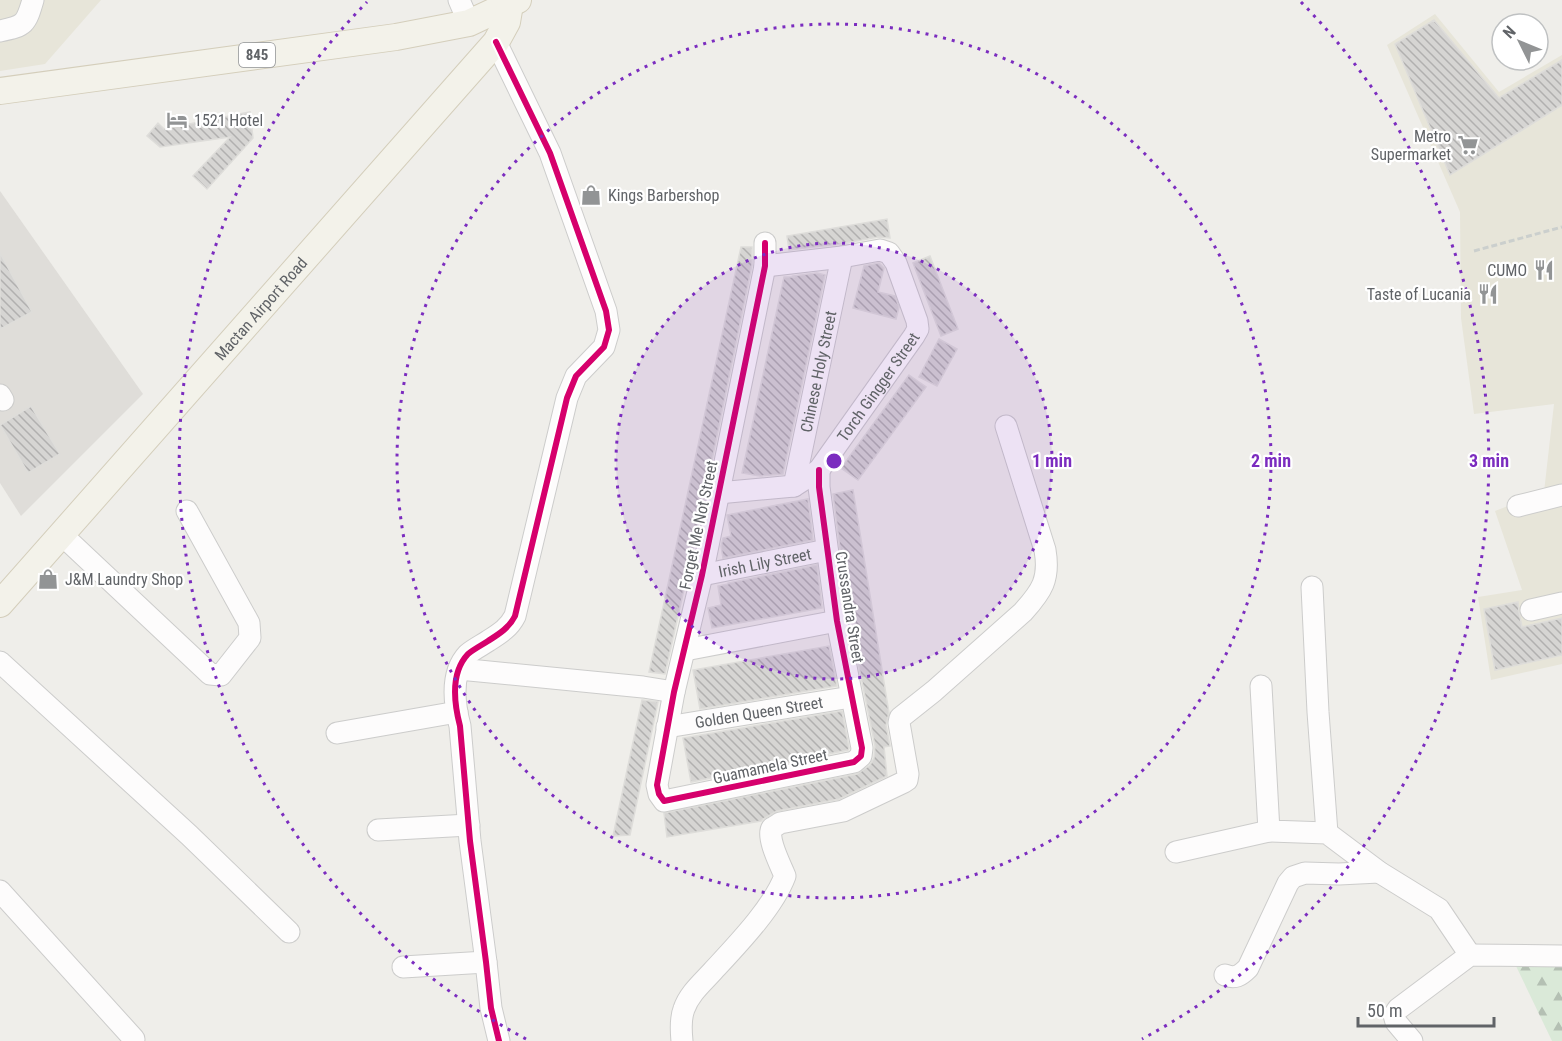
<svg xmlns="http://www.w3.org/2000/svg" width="1562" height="1041" font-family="'Roboto Condensed',sans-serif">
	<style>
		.commercial { fill: #e7e5d9 }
		.education { fill: #dfddd9 }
		.forest { fill: url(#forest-firs) }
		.building { fill: url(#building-back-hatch); stroke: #deddda; stroke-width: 1.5 }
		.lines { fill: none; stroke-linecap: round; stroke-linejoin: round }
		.minor-casing { stroke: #cccccb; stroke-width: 23 }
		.major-casing { stroke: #d4cebb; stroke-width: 28 }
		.path { stroke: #cbcfcd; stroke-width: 3; stroke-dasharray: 6 3; stroke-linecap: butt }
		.minor { stroke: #fdfcfc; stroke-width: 21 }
		.major { stroke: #f3f2ea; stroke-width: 26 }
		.cycleway-casing { stroke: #fff; stroke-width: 10 }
		.cycleway { stroke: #d6006c; stroke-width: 6 }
		.ring { fill: none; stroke: #7b2cbf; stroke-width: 3; stroke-dasharray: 3 6 }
		.labels { text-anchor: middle; stroke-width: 4.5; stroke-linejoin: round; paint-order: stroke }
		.shield { fill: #fff; stroke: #909295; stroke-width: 1.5 }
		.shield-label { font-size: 15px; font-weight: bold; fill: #606367 }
		.poi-label { font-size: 16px; fill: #606367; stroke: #fff; text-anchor: start }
		.street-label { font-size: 16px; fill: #606367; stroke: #fff }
		.centre { fill: #7b2cbf; stroke: #fff; stroke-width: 3 }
		.ring-label { font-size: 18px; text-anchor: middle; font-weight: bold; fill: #7b2cbf; stroke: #fff; stroke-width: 4.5; stroke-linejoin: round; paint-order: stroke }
	</style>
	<defs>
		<pattern id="forest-firs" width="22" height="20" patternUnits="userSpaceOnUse" patternTransform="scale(1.5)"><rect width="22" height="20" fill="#dae9d8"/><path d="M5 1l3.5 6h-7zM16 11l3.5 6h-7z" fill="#b4c0b3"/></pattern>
		<pattern id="building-back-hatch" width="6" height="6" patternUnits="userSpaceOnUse" patternTransform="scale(1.5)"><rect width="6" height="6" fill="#d6d5d3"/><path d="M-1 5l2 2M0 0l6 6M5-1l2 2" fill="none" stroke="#b1b0af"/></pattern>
	</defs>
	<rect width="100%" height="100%" fill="#efeeea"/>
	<path class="commercial" d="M 0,0 L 101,0 L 45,64 L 0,71 Z
		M 1435,14 L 1499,92 L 1562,55 L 1562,664 L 1491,680 L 1478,597 L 1522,590 L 1495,511 L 1544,492 L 1554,404 L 1474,414 L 1461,318 L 1460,212 L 1387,45 Z"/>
	<path class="education" d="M 0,191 L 143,394 L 21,516 L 0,483 Z"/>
	<path class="forest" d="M 1516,966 L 1562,966 L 1562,1041 L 1552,1041 Z"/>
	<path class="building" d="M 1434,20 L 1499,98 L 1562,60 L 1562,105 L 1450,175 L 1395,44 Z
		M 250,112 L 253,138 L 207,189 L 193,176 L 230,137 L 160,147 L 147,136 L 158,123 L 164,129 Z
		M 887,219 L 890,238 L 878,237 L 840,244 L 789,250 L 787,236 Z
		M 741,247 L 752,247 L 752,265 L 702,509 L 665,674 L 649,672 Z
		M 0,253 L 32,312 L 0,329 Z
		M 930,256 L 958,329 L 941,336 L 913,263 Z
		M 879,263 L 884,268 L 878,292 L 895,296 L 899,307 L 896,319 L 853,308 L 864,266 Z
		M 817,273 L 825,275 L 783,474 L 760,476 L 742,473 L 784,277 L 794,277 L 793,276 Z
		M 939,339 L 957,349 L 937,386 L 919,377 Z
		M 909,375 L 926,387 L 858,480 L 841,468 Z
		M 31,406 L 60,454 L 28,473 L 0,425 Z
		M 853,490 L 889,713 L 886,725 L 890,746 L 884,747 L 887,776 L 839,799 L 777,811 L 763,819 L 761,821 L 667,837 L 664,813 L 857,774 L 870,765 L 874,758 L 875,746 L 854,642 L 858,641 L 852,602 L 847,603 L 833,494 Z
		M 808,499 L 813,540 L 723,558 L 721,546 L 723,538 L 731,536 L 727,515 Z
		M 817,565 L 822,608 L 712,628 L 708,608 L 721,605 L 718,586 L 728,584 L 728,583 Z
		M 1518,602 L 1519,612 L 1522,627 L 1562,618 L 1562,655 L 1495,670 L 1484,609 Z
		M 829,646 L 837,686 L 700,709 L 693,670 Z
		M 642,700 L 658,702 L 630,835 L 613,836 Z
		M 842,711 L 849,748 L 848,750 L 691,782 L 683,738 Z"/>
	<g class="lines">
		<g class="minor-casing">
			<g id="minor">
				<path d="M 459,0 L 469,23"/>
				<path d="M 0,31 C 25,26 26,24 33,0"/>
				<path d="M 496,42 L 550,153 L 606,311 L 609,330 L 604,347 L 576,376 L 567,398 L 515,616 C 509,628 499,634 488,641 C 482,645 474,649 468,654 C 450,673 454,703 460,726 L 470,841 L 486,962 L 491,1008 L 499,1041"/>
				<path d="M 765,243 L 765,266 L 702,575 L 674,692 L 657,785 L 659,794 L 664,801 L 854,762 L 861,756 L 862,748 L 837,621 L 819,487 L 819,470"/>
				<path d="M 0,395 L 3,400"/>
				<path id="s1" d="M 794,486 L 842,257"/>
				<path id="s2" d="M 718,493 L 794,486 L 819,470 L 914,336 L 918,329 L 917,321 L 896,263 L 889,253 L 880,250 L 842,257 L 765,266"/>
				<path d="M 1518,506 L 1562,495"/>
				<path d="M 61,534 L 210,674 L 221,675 L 250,638 L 249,623 L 187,511"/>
				<path id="s3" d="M 702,575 L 827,550"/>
				<path d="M 1312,587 L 1318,712 L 1327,833"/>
				<path d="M 1531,610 L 1562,603"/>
				<path d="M 685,650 L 837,621"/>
				<path d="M 0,662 L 189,835 L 289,932"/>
				<path d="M 459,669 L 643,687 L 674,692"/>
				<path d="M 1261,686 L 1269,831 L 1327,833 L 1379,872 L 1439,909 L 1470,955"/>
				<path id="s4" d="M 667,727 L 851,697"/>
				<path d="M 337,733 L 457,712"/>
				<path d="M 378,830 L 469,825"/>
				<path d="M 1176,852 L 1269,831"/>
				<path d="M 0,891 L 134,1039"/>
				<path d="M 403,967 L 486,962"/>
				<path d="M 1225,975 C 1235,979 1240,976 1248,968 L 1288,883 L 1293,877 L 1305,873 L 1339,874 L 1379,872"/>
				<path d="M 682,1041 C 681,1031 680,1019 684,1009 C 689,994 702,983 712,972 C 736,946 773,908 785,876 C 781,866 766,837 772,828 C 773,828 780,823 780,823 L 843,811 L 904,782 L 907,780 L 908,774 L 899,723 L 900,718 L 934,691 L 1023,612 C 1042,591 1050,579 1045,550 L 1006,426"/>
				<path d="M 1412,1041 L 1396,1022 L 1394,1015 L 1398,1009 L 1470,955 L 1562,956"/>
			</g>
		</g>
		<g class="major-casing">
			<g id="major">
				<path d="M 0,91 L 396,37 L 469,23 L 518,0"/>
				<path id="s5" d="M 0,604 L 496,42 L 507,22 L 510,4"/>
			</g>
		</g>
		<path class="path" d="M 1474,251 L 1562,227"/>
		<use href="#minor" class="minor"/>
		<use href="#major" class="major"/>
		<g class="cycleway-casing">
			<path id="cycleway" d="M 496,42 L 550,153 L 606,311 L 609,330 L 604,347 L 576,376 L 567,398 L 515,616 C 509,628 499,634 488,641 C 482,645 474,649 468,654 C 450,673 454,703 460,726 L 470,841 L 486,962 L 491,1008 L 499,1041
				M 765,243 L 765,266 L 702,575 L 674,692 L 657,785 L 659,794 L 664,801 L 854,762 L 861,756 L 862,748 L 837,621 L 819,487 L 819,470"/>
		</g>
		<use href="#cycleway" class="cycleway"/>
	</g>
	<circle cx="834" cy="461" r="218" fill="#7b2cbf" fill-opacity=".12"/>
	<g class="ring">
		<circle cx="834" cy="461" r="218"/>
		<circle cx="834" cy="461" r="437"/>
		<path d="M526 1039A655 655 0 0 1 367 2M1301 2A655 655 0 0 1 1142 1039"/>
	</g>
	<defs>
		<g id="hotel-bare" transform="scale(1.62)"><path d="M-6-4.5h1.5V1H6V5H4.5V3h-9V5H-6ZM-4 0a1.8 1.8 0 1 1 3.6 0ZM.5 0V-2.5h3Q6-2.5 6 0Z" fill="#929495" stroke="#fff" stroke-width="2.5" paint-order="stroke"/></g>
		<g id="supermarket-bare" transform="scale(1.62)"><path d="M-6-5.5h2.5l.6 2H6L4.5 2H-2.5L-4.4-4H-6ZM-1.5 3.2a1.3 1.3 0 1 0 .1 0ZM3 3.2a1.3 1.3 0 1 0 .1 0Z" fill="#929495" stroke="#fff" stroke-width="2.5" paint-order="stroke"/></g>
		<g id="shop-bare" transform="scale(1.62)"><path d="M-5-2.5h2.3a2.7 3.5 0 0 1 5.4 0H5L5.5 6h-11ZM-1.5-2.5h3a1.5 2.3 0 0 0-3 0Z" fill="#929495" stroke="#fff" stroke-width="2.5" paint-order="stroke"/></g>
		<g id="restaurant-bare" transform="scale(1.62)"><path d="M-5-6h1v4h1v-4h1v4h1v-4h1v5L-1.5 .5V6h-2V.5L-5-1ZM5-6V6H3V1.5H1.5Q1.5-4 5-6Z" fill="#929495" stroke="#fff" stroke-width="2.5" paint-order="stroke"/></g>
	</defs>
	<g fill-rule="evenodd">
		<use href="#hotel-bare" x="177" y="120"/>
		<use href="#supermarket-bare" x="1468" y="145"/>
		<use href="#shop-bare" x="591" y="195"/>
		<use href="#restaurant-bare" x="1544" y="270"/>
		<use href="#restaurant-bare" x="1488" y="294"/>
		<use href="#shop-bare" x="48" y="579"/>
	</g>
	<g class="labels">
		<rect class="shield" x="239" y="43" width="36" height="24" rx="4.5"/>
		<g class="shield-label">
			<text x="257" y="60">845</text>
		</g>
		<g class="poi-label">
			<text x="194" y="126">1521 Hotel</text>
			<text x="1451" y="142" text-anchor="end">Metro<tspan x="1451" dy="18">Supermarket</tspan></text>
			<text x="608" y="201">Kings Barbershop</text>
			<text x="1527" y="276" text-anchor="end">CUMO</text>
			<text x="1471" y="300" text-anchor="end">Taste of Lucania</text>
			<text x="65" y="585">J&amp;M Laundry Shop</text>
		</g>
		<g class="street-label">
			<text dy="6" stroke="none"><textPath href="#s5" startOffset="394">Mactan Airport Road</textPath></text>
			<text dy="6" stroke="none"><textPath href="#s1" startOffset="117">Chinese Holy Street</textPath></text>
			<text dy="6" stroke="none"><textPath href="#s2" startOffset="208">Torch Gingger Street</textPath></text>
			<text transform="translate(698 525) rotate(-78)" y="6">Forget Me Not Street</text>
			<text dy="6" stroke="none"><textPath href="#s3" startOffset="64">Irish Lily Street</textPath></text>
			<text transform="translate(850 607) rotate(81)" y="6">Crussandra Street</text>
			<text dy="6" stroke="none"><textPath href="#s4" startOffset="93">Golden Queen Street</textPath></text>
			<text transform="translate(770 766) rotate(-12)" y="6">Guamamela Street</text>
		</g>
	</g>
	<circle cx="834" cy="461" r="9" class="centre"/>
	<g class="ring-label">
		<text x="1052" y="467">1 min</text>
		<text x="1271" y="467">2 min</text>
		<text x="1489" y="467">3 min</text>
	</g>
	<g transform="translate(1520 42) rotate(313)"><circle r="28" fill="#ffffff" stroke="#bfc1c2" stroke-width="1.5"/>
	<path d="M0-4.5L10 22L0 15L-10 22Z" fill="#929495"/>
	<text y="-9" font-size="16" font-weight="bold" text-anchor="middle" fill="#606367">N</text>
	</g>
	<path d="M1358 1017v9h136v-9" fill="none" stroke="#606367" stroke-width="3"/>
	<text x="1367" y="1017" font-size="18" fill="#606367" stroke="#ffffff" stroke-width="4.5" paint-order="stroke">50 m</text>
</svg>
